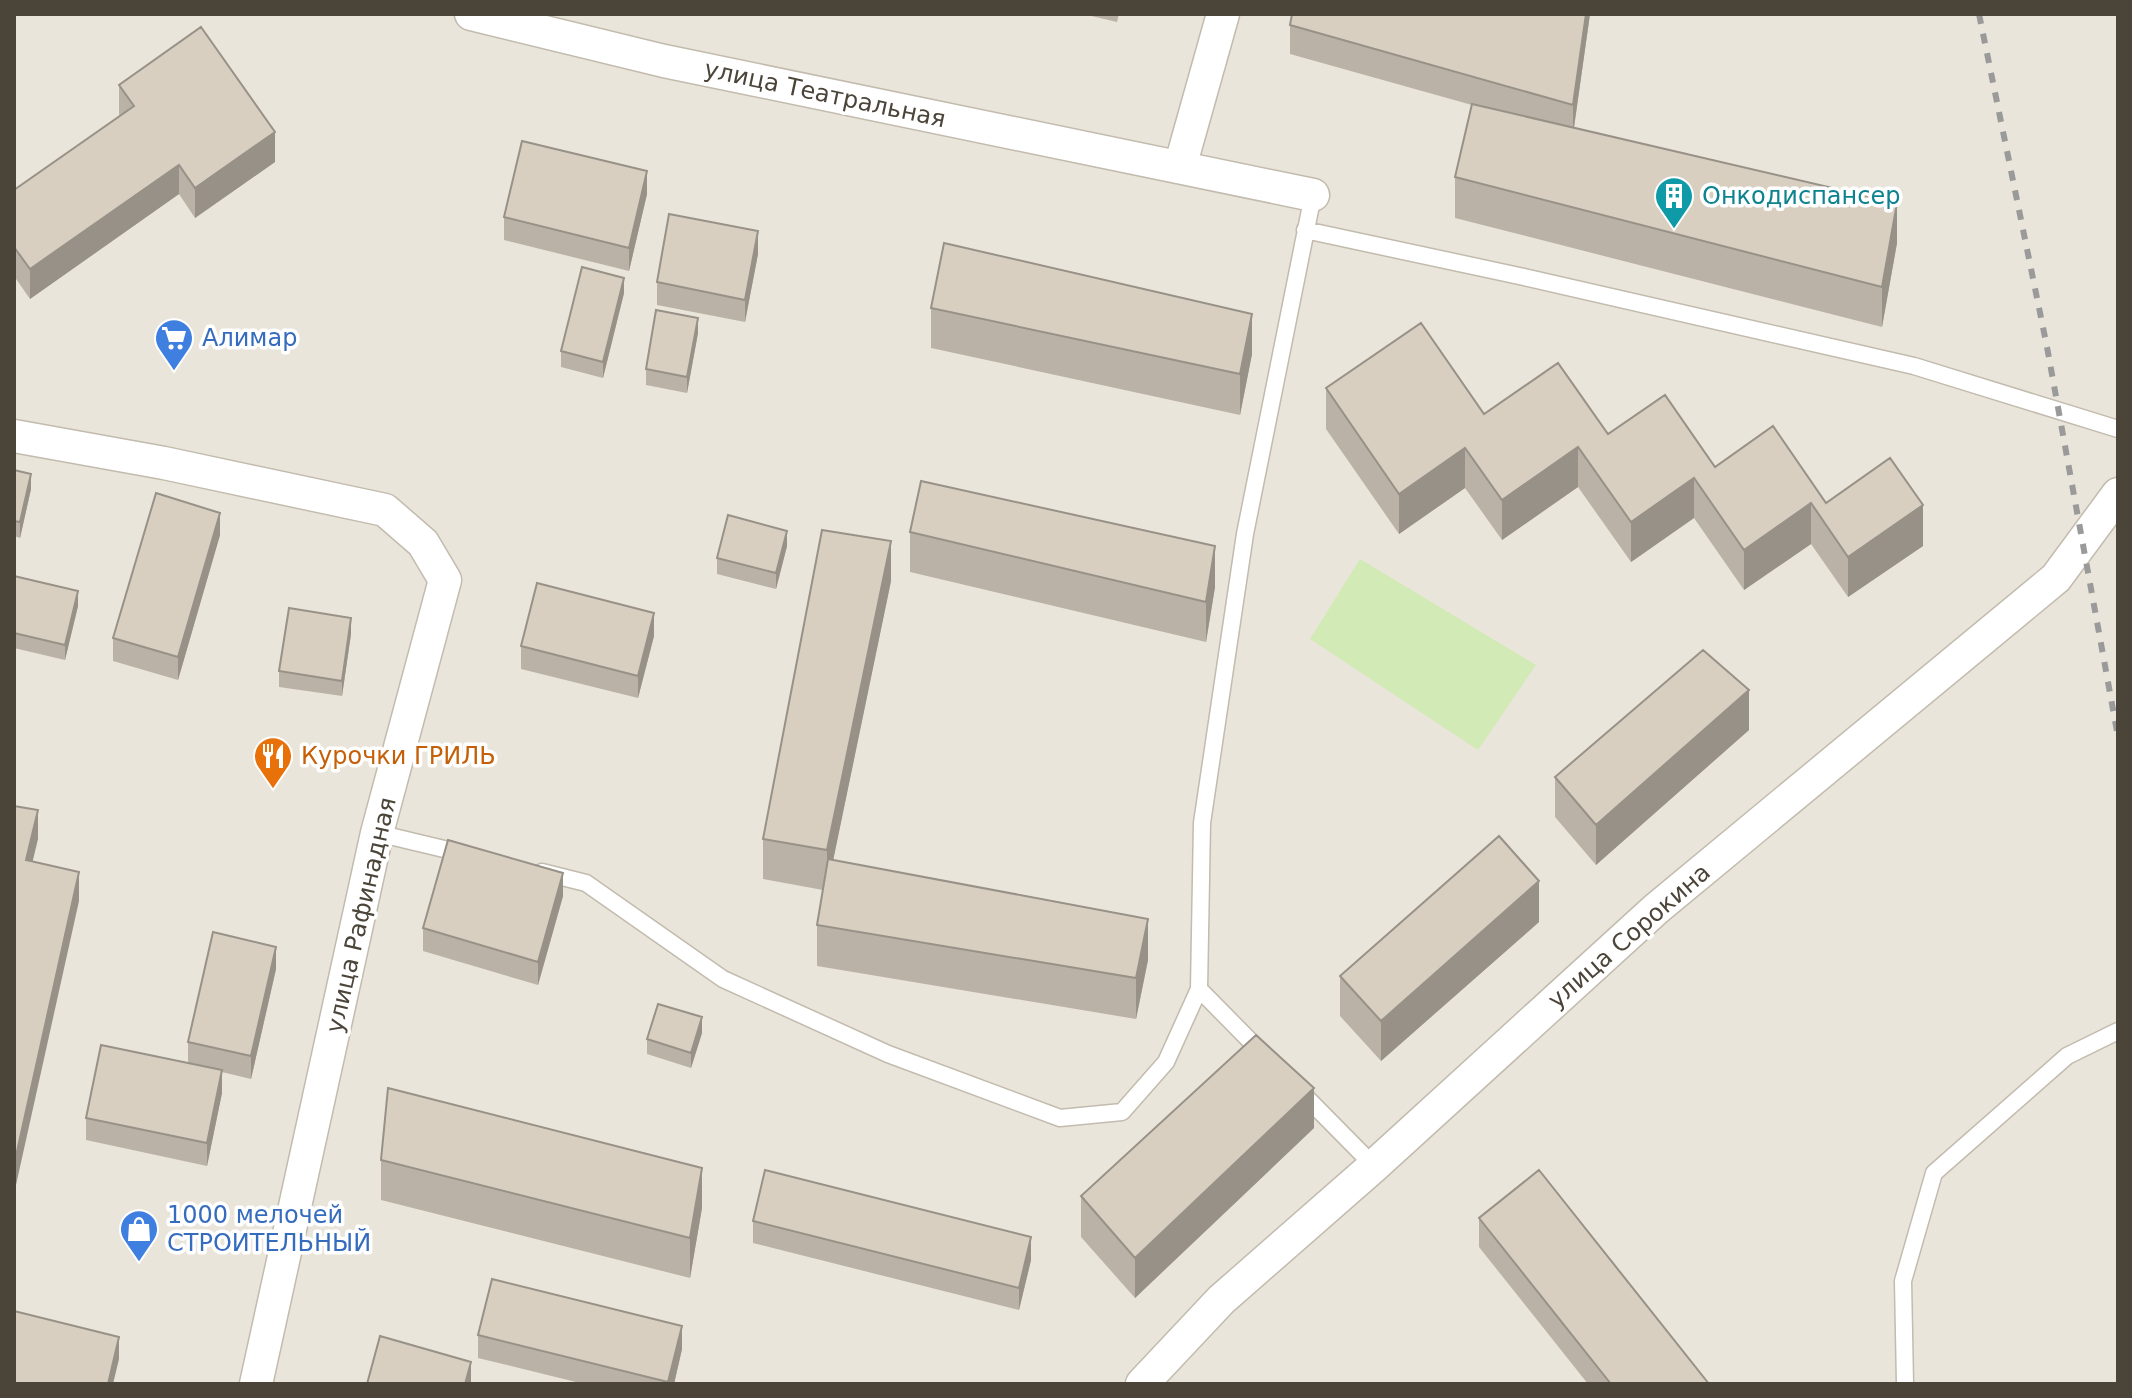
<svg xmlns="http://www.w3.org/2000/svg" width="2132" height="1398" font-family="'DejaVu Sans',sans-serif">
	<style>
		.residential { fill: #eae5da }
		.green { fill: #d2eab5 }
		.lines { fill: none; stroke-linecap: round; stroke-linejoin: round }
		.service-casing { stroke: #c2bbae; stroke-width: 19 }
		.minor-casing { stroke: #c2bbae; stroke-width: 35 }
		.service { stroke: #fff; stroke-width: 16 }
		.minor { stroke: #fff; stroke-width: 32 }
		.rail { stroke: #9a9a9a; stroke-width: 6; stroke-dasharray: 10 10; stroke-linecap: butt }
		.wall { fill: #bab2a6 }
		.shaded-wall { fill: #979187 }
		.building { fill: #d8cfc1; stroke: #979187; stroke-width: 2 }
		.labels { text-anchor: middle; stroke-width: 7; stroke-linejoin: round; paint-order: stroke }
		.street-label { font-size: 24px; fill: #4b4439; stroke: #fff }
		.culture-label { font-size: 24px; fill: #0d838f; stroke: #fff; text-anchor: start }
		.shop-label { font-size: 24px; fill: #366cbe; stroke: #fff; text-anchor: start }
		.food-label { font-size: 24px; fill: #c56008; stroke: #fff; text-anchor: start }
	</style>
	<rect width="100%" height="100%" fill="#f6f3ec"/>
	<path class="residential" d="M 14,14 L 2118,14 L 2118,1384 L 14,1384 Z"/>
	<path class="green" d="M 1360,559 L 1536,665 L 1478,750 L 1310,639 Z"/>
	<g class="lines">
		<g class="service-casing">
			<path id="service" d="M 1305,230 L 1524,277 L 1914,366 L 2118,429
				M 377,833 L 465,854
				M 542,872 L 586,883 L 723,979 L 888,1054 L 1060,1118 L 1122,1112 L 1166,1062 L 1199,989
				M 1265,1056 L 1199,989 L 1202,823 L 1245,534 L 1313,195
				M 1299,1090 L 1374,1166
				M 1905,1384 L 1903,1281 L 1934,1173 L 2067,1056 L 2118,1031"/>
		</g>
		<g class="minor-casing">
			<path id="minor" d="M 471,14 L 664,61 L 1313,195
				M 1180,167 L 1223,14
				M 14,436 L 164,463 L 385,510 L 423,543 L 445,580 L 377,833 L 256,1384
				M 1142,1384 L 1221,1300 L 1374,1166 L 1656,909 L 2056,578 L 2118,494"/>
		</g>
		<use href="#service" class="service"/>
		<use href="#minor" class="minor"/>
		<path class="rail" d="M 1979,14 L 2047,347 L 2118,737"/>
	</g>
	<path class="wall" d="M 1083,14 L 1119,14 L 1117,22 Z
		M 1292,14 L 1590,14 L 1574,128 L 1897,243 L 1882,327 L 1455,218 L 1455,177 L 1472,105 L 1290,54 L 1290,25 Z
		M 119,85 L 275,162 L 195,218 L 179,194 L 30,299 L 14,276 L 14,190 L 120,116 L 119,114 Z
		M 647,194 L 629,271 L 504,240 L 504,217 Z
		M 758,254 L 745,322 L 657,305 L 657,282 Z
		M 624,293 L 603,378 L 561,367 L 561,351 Z
		M 931,308 L 1252,354 L 1240,415 L 931,348 Z
		M 698,333 L 687,393 L 646,385 L 646,369 Z
		M 1326,388 L 1608,434 L 1826,503 L 1923,546 L 1848,597 L 1811,544 L 1744,590 L 1694,518 L 1631,562 L 1578,487 L 1502,540 L 1465,488 L 1399,534 L 1326,429 Z
		M 14,470 L 31,489 L 20,538 L 14,536 Z
		M 910,532 L 1215,587 L 1206,642 L 910,572 Z
		M 220,535 L 178,680 L 113,661 L 113,638 Z
		M 787,546 L 776,589 L 717,574 L 717,558 Z
		M 14,576 L 78,606 L 65,660 L 14,648 Z
		M 891,581 L 833,860 L 1148,960 L 1136,1019 L 817,966 L 817,925 L 823,890 L 763,879 L 763,839 Z
		M 351,634 L 342,696 L 279,687 L 279,671 Z
		M 654,636 L 638,698 L 521,669 L 521,646 Z
		M 1749,730 L 1596,865 L 1555,817 L 1555,777 Z
		M 563,896 L 538,985 L 423,951 L 423,928 Z
		M 1539,922 L 1381,1061 L 1340,1016 L 1340,976 Z
		M 276,969 L 251,1079 L 222,1072 L 222,1093 L 207,1166 L 86,1140 L 86,1118 L 188,1063 L 188,1042 Z
		M 702,1033 L 691,1068 L 647,1054 L 647,1039 Z
		M 1314,1128 L 1135,1298 L 1081,1237 L 1081,1196 Z
		M 381,1160 L 702,1208 L 690,1278 L 381,1200 Z
		M 1479,1218 L 1709,1384 L 1588,1384 L 1479,1247 Z
		M 753,1221 L 1031,1260 L 1019,1310 L 753,1243 Z
		M 478,1335 L 682,1349 L 674,1384 L 584,1384 L 478,1358 Z"/>
	<path class="shaded-wall" d="M 1586,14 L 1590,14 L 1573,134 L 1573,105 Z
		M 275,132 L 275,162 L 195,218 L 195,188 Z
		M 179,165 L 179,194 L 30,299 L 30,269 Z
		M 647,171 L 647,194 L 629,271 L 629,248 Z
		M 1897,203 L 1897,243 L 1882,327 L 1882,287 Z
		M 758,231 L 758,254 L 745,322 L 745,300 Z
		M 624,278 L 624,293 L 603,378 L 603,362 Z
		M 1252,314 L 1252,354 L 1240,415 L 1240,374 Z
		M 698,318 L 698,333 L 687,393 L 687,377 Z
		M 1578,447 L 1578,487 L 1502,540 L 1502,500 Z
		M 1465,448 L 1465,488 L 1399,534 L 1399,494 Z
		M 31,474 L 31,489 L 20,538 L 20,522 Z
		M 1694,478 L 1694,518 L 1631,562 L 1631,522 Z
		M 1811,503 L 1811,544 L 1744,590 L 1744,550 Z
		M 1923,505 L 1923,546 L 1848,597 L 1848,557 Z
		M 220,513 L 220,535 L 178,680 L 178,657 Z
		M 787,531 L 787,546 L 776,589 L 776,573 Z
		M 891,541 L 891,581 L 827,890 L 827,850 Z
		M 1215,546 L 1215,587 L 1206,642 L 1206,602 Z
		M 78,591 L 78,606 L 65,660 L 65,645 Z
		M 654,613 L 654,636 L 638,698 L 638,676 Z
		M 351,618 L 351,634 L 342,696 L 342,681 Z
		M 1749,690 L 1749,730 L 1596,865 L 1596,825 Z
		M 38,810 L 38,839 L 26,889 L 26,860 Z
		M 79,872 L 79,901 L 14,1194 L 14,1165 Z
		M 563,873 L 563,896 L 538,985 L 538,962 Z
		M 1539,881 L 1539,922 L 1381,1061 L 1381,1021 Z
		M 1148,919 L 1148,960 L 1136,1019 L 1136,978 Z
		M 276,947 L 276,969 L 251,1079 L 251,1056 Z
		M 702,1017 L 702,1033 L 691,1068 L 691,1053 Z
		M 222,1070 L 222,1093 L 207,1166 L 207,1143 Z
		M 1314,1088 L 1314,1128 L 1135,1298 L 1135,1258 Z
		M 702,1168 L 702,1208 L 690,1278 L 690,1238 Z
		M 1031,1237 L 1031,1260 L 1019,1310 L 1019,1288 Z
		M 682,1326 L 682,1349 L 674,1384 L 668,1384 Z
		M 119,1337 L 119,1359 L 113,1384 L 108,1384 Z
		M 471,1362 L 471,1384 L 465,1384 Z"/>
	<path class="building" d="M 1292,14 L 1586,14 L 1573,105 L 1290,25 Z
		M 201,27 L 275,132 L 195,188 L 179,165 L 30,269 L 14,247 L 14,190 L 134,106 L 119,85 Z
		M 1472,104 L 1897,203 L 1882,287 L 1455,177 Z
		M 522,141 L 647,171 L 629,248 L 504,217 Z
		M 669,214 L 758,231 L 745,300 L 657,282 Z
		M 944,243 L 1252,314 L 1240,374 L 931,308 Z
		M 582,267 L 624,278 L 603,362 L 561,351 Z
		M 656,310 L 698,318 L 687,377 L 646,369 Z
		M 1421,323 L 1484,414 L 1558,363 L 1608,434 L 1665,395 L 1715,467 L 1773,426 L 1826,503 L 1890,458 L 1923,505 L 1848,557 L 1811,503 L 1744,550 L 1694,478 L 1631,522 L 1578,447 L 1502,500 L 1465,448 L 1399,494 L 1326,388 Z
		M 14,470 L 31,474 L 20,522 L 14,521 Z
		M 921,481 L 1215,546 L 1206,602 L 910,532 Z
		M 156,493 L 220,513 L 178,657 L 113,638 Z
		M 728,515 L 787,531 L 776,573 L 717,558 Z
		M 822,530 L 891,541 L 827,850 L 763,839 Z
		M 14,576 L 78,591 L 65,645 L 14,633 Z
		M 537,583 L 654,613 L 638,676 L 521,646 Z
		M 289,608 L 351,618 L 342,681 L 279,671 Z
		M 1703,650 L 1749,690 L 1596,825 L 1555,777 Z
		M 14,806 L 38,810 L 26,860 L 79,872 L 14,1165 Z
		M 1499,836 L 1539,881 L 1381,1021 L 1340,976 Z
		M 448,840 L 563,873 L 538,962 L 423,928 Z
		M 828,859 L 1148,919 L 1136,978 L 817,925 Z
		M 213,932 L 276,947 L 251,1056 L 188,1042 Z
		M 658,1004 L 702,1017 L 691,1053 L 647,1039 Z
		M 1256,1035 L 1314,1088 L 1135,1258 L 1081,1196 Z
		M 101,1045 L 222,1070 L 207,1143 L 86,1118 Z
		M 388,1088 L 702,1168 L 690,1238 L 381,1160 Z
		M 765,1170 L 1031,1237 L 1019,1288 L 753,1221 Z
		M 1539,1170 L 1709,1384 L 1611,1384 L 1479,1218 Z
		M 492,1279 L 682,1326 L 668,1382 L 478,1335 Z
		M 14,1311 L 119,1337 L 108,1384 L 20,1384 L 14,1383 Z
		M 380,1336 L 471,1362 L 465,1384 L 367,1384 Z"/>
	<defs>
		<g id="building-pin" transform="scale(2)"><path d="M0 17L-7.5 6A9.5 9.5 0 1 1 7.5 6Z" fill="#0f9aa8" stroke="#fff"/><path d="M-4-6H4V6H1V3H-1V6H-4ZM-2.5-4.3h1.7v1.8h-1.7ZM.8-4.3h1.7v1.8H.8ZM-2.5-1h1.7V.8h-1.7ZM.8-1h1.7V.8H.8Z" fill="#fff"/></g>
		<g id="supermarket-pin" transform="scale(2)"><path d="M0 17L-7.5 6A9.5 9.5 0 1 1 7.5 6Z" fill="#3f7fe0" stroke="#fff"/><path d="M-6-5.5h2.5l.6 2H6L4.5 2H-2.5L-4.4-4H-6ZM-1.5 3.2a1.3 1.3 0 1 0 .1 0ZM3 3.2a1.3 1.3 0 1 0 .1 0Z" fill="#fff"/></g>
		<g id="restaurant-pin" transform="scale(2)"><path d="M0 17L-7.5 6A9.5 9.5 0 1 1 7.5 6Z" fill="#e8710a" stroke="#fff"/><path d="M-5-6h1v4h1v-4h1v4h1v-4h1v5L-1.5 .5V6h-2V.5L-5-1ZM5-6V6H3V1.5H1.5Q1.5-4 5-6Z" fill="#fff"/></g>
		<g id="shop-pin" transform="scale(2)"><path d="M0 17L-7.5 6A9.5 9.5 0 1 1 7.5 6Z" fill="#3f7fe0" stroke="#fff"/><path d="M-5-2.5h2.3a2.7 3.5 0 0 1 5.4 0H5L5.5 6h-11ZM-1.5-2.5h3a1.5 2.3 0 0 0-3 0Z" fill="#fff"/></g>
	</defs>
	<g fill-rule="evenodd">
		<use href="#building-pin" x="1674" y="196"/>
		<use href="#supermarket-pin" x="174" y="338"/>
		<use href="#restaurant-pin" x="273" y="756"/>
		<use href="#shop-pin" x="139" y="1229"/>
	</g>
	<g class="labels">
		<g class="street-label">
			<text transform="translate(825 94) rotate(12)" y="8">улица Театральная</text>
			<text transform="translate(361 915) rotate(-77)" y="8">улица Рафинадная</text>
			<text transform="translate(1629 936) rotate(-41)" y="8">улица Сорокина</text>
		</g>
		<g class="culture-label">
			<text x="1702" y="204">Онкодиспансер</text>
		</g>
		<g class="shop-label">
			<text x="202" y="346">Алимар</text>
			<text x="167" y="1223">1000 мелочей<tspan x="167" dy="28">СТРОИТЕЛЬНЫЙ</tspan></text>
		</g>
		<g class="food-label">
			<text x="301" y="764">Курочки ГРИЛЬ</text>
		</g>
	</g>
	<rect width="2132" height="1398" fill="none" stroke="#4b4439" stroke-width="32"/>
</svg>
